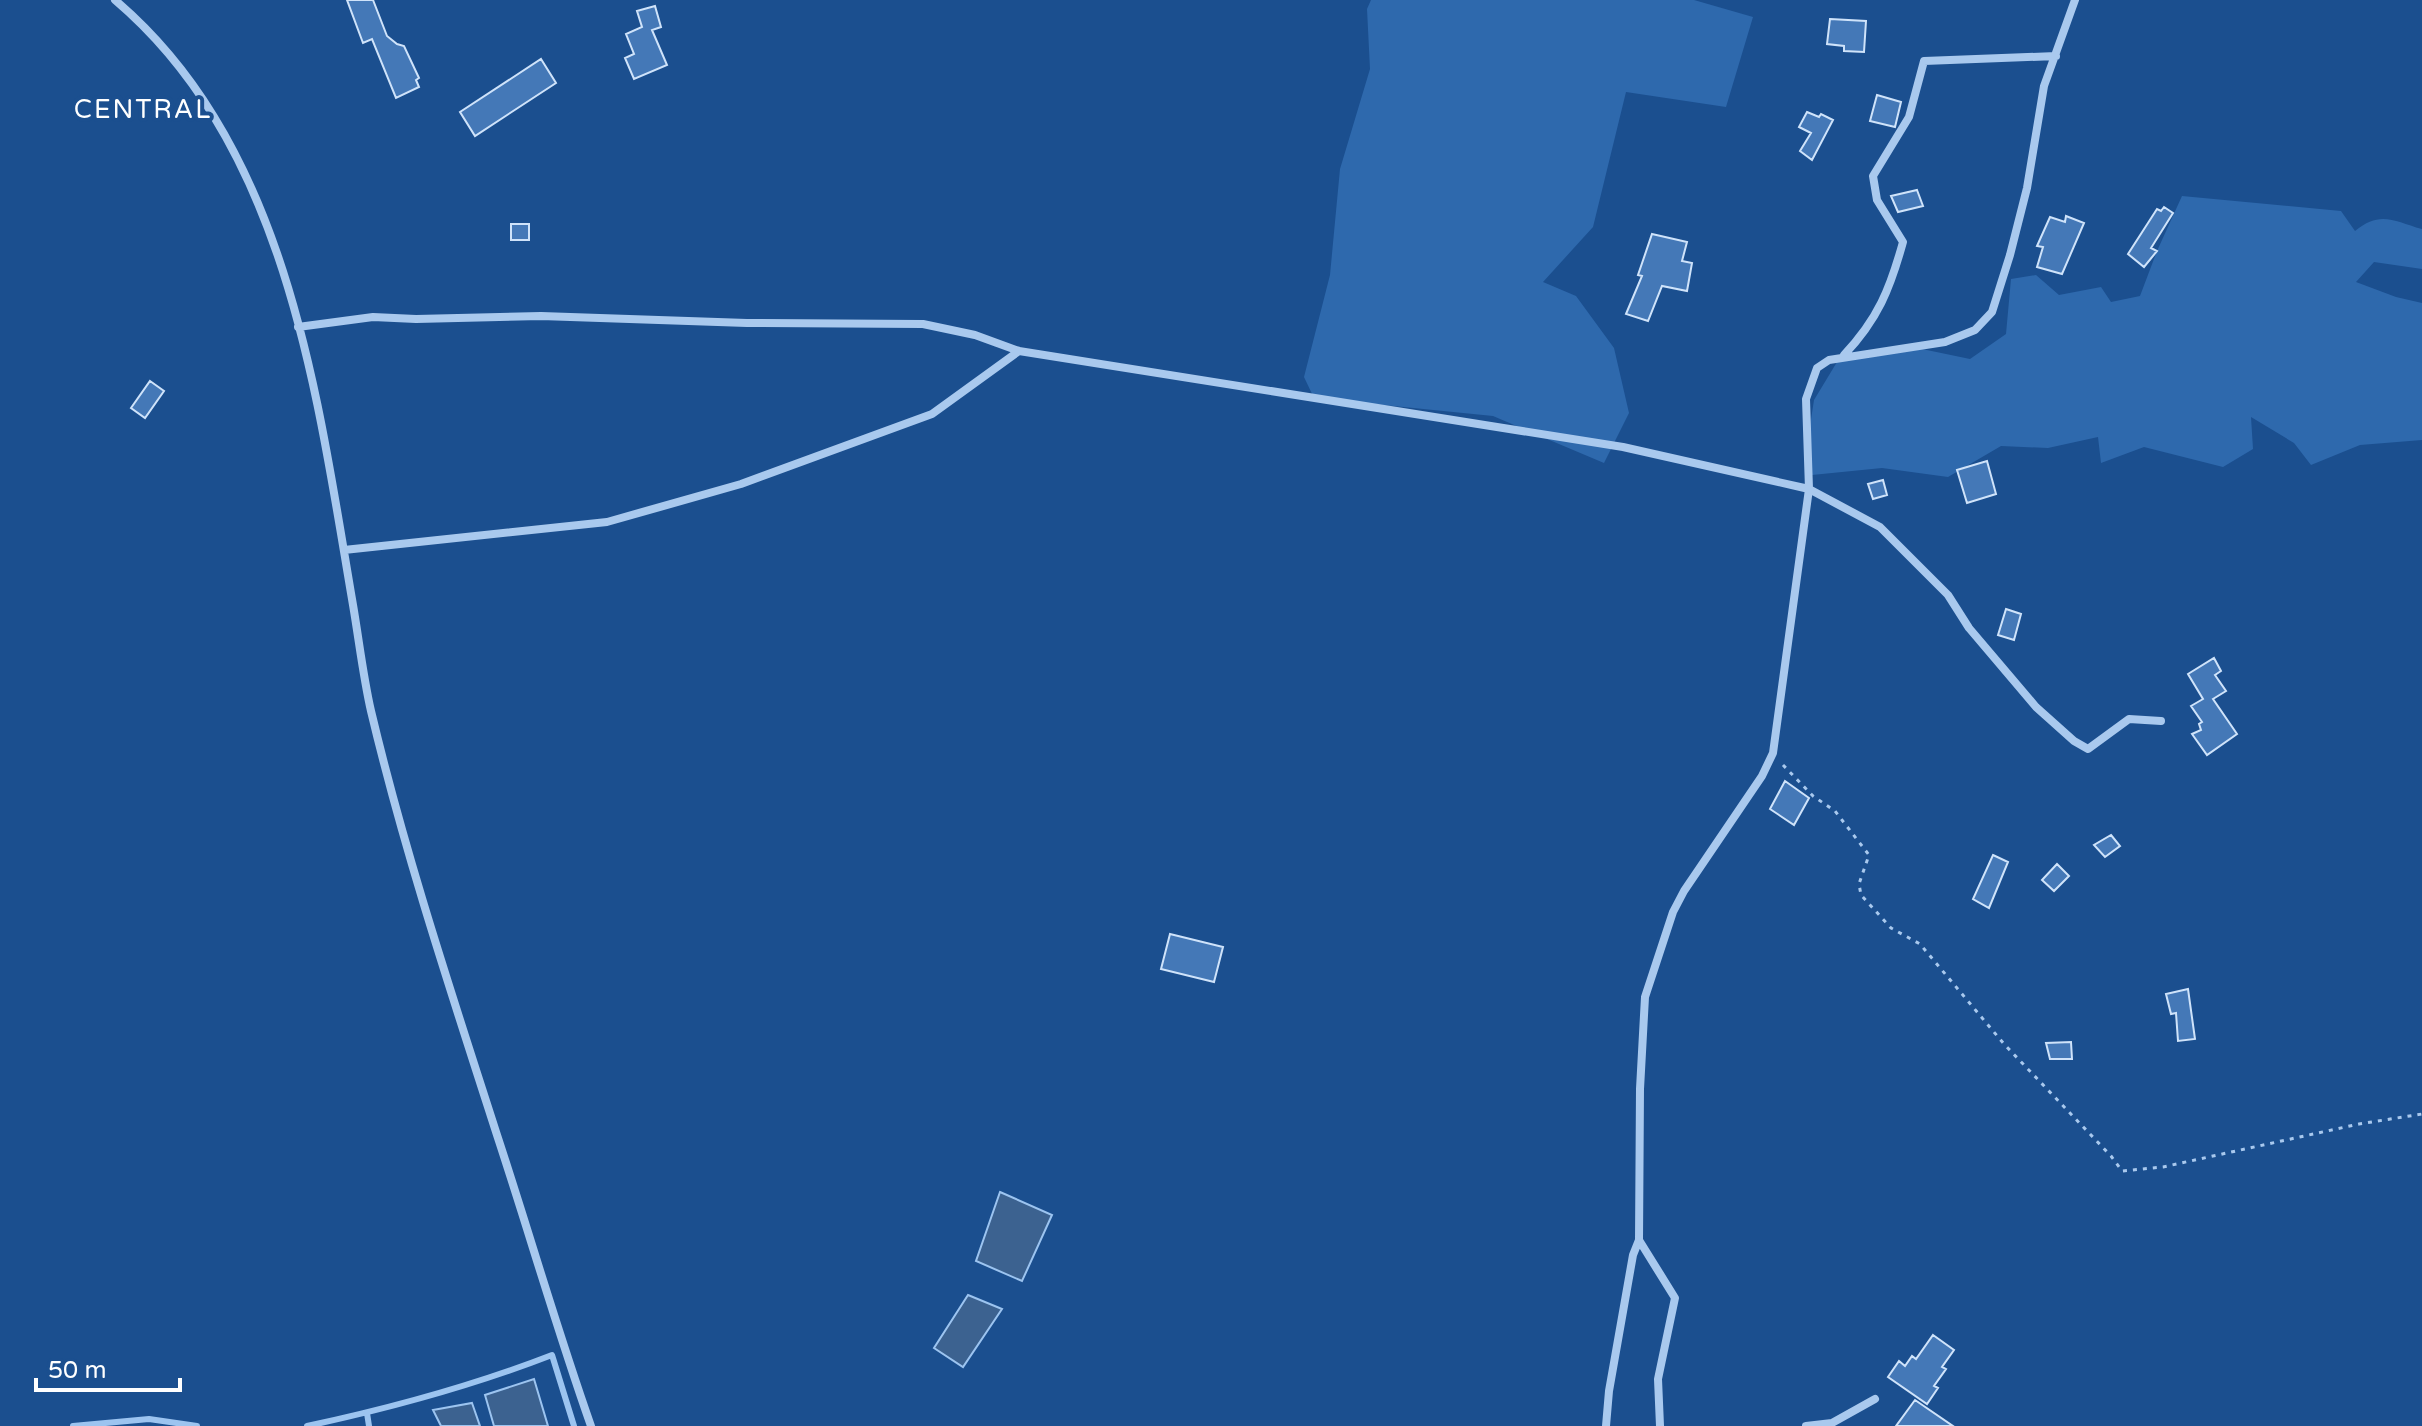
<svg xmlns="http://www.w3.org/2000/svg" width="2422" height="1426" font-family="'Varela Round',sans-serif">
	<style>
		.green { fill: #2e69ad }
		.water { fill: #3c6290; stroke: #9cc4f0; stroke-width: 2 }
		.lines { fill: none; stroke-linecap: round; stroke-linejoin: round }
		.stream { stroke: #9cc4f0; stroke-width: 6 }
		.building { fill: #4478b7; stroke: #cfe3fa; stroke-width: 2 }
		.path { stroke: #a9c9ee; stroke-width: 3; stroke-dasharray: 4 6; stroke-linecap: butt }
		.street { stroke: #a9c9ee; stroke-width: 8 }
		.labels { text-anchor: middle; stroke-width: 8; stroke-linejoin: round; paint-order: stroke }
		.quarter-label { font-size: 26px; letter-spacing: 2px; fill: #fff; stroke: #1b4f8f }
	</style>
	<rect width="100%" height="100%" fill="#1b4f8f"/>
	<path class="green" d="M 1371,0 L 1694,0 L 1753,17 L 1726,107 L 1626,92 L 1593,227 L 1543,282 L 1576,296 L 1614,348 L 1629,413 L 1604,463 L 1493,416 L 1314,398 L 1304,377 L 1330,275 L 1340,169 L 1370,69 L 1367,9 Z
		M 2182,196 L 2341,211 L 2355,231 C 2380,210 2394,221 2422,229 L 2422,269 L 2374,262 L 2356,282 L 2396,297 L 2422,303 L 2422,440 L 2360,445 L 2311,465 L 2294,443 L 2251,417 L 2253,449 L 2223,467 L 2144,447 L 2101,463 L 2098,437 L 2048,448 L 2001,446 L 1948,477 L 1882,468 L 1812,475 L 1808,439 L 1814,400 L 1837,362 L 1922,349 L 1970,359 L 2006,334 L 2011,279 L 2036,275 L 2059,295 L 2101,287 L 2111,302 L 2140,296 L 2157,251 Z"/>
	<path class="water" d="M 1000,1192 L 1052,1215 L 1022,1281 L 976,1261 Z
		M 968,1295 L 1002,1309 L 963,1367 L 934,1348 Z
		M 534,1379 L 548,1426 L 494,1426 L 485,1395 Z
		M 472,1403 L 480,1426 L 441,1426 L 433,1410 Z"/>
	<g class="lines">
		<path class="stream" d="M 367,1413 L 369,1426
			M 73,1426 L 149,1419 L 197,1426
			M 307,1426 C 391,1408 472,1386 552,1355 L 574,1426"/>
	</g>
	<path class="building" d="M 347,0 L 373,0 L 387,36 L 397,44 L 404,46 L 419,78 L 416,80 L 419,87 L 396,98 L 372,39 L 363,43 Z
		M 655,6 L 661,27 L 652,30 L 667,65 L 634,79 L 625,58 L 634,54 L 626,34 L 642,27 L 637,11 Z
		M 1830,19 L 1866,21 L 1864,52 L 1844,51 L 1844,46 L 1827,44 Z
		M 541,59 L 556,83 L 475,136 L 460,112 Z
		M 1877,95 L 1901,102 L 1895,127 L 1870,121 Z
		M 1807,112 L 1819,117 L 1821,114 L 1833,120 L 1812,160 L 1800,151 L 1811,133 L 1799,127 Z
		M 1917,190 L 1923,206 L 1898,212 L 1891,196 Z
		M 2164,207 L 2173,213 L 2151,248 L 2157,251 L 2144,267 L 2128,254 L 2157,209 L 2161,211 Z
		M 2066,216 L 2084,223 L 2062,274 L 2037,267 L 2043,247 L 2037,246 L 2050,217 L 2065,222 Z
		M 511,224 L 529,224 L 529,240 L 511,240 Z
		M 1652,234 L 1687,242 L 1682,261 L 1692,263 L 1687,291 L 1662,286 L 1648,321 L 1626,314 L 1642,276 L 1638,275 Z
		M 150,381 L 164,391 L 145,418 L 131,408 Z
		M 1987,461 L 1996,494 L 1967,503 L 1957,470 Z
		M 1883,480 L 1887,495 L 1873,499 L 1868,484 Z
		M 2006,609 L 2021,614 L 2014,640 L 1998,635 Z
		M 2214,658 L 2221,671 L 2215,675 L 2226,691 L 2213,699 L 2237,734 L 2207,755 L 2192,734 L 2201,730 L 2199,724 L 2202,722 L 2191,706 L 2203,699 L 2188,674 Z
		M 1785,781 L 1809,798 L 1794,825 L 1770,809 Z
		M 2111,835 L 2120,846 L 2105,857 L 2094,845 Z
		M 1993,855 L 2008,862 L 1989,908 L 1973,899 Z
		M 2057,864 L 2069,876 L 2054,891 L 2042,880 Z
		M 1170,934 L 1223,947 L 1214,982 L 1161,969 Z
		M 2188,989 L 2195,1039 L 2178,1041 L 2176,1013 L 2171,1014 L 2166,994 Z
		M 2071,1042 L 2072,1059 L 2050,1059 L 2046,1043 Z
		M 1933,1335 L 1954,1350 L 1942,1367 L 1946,1369 L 1934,1386 L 1938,1388 L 1927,1404 L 1888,1377 L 1899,1361 L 1905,1366 L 1912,1356 L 1916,1359 Z
		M 1915,1400 L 1953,1426 L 1896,1426 Z"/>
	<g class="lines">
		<path class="path" d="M 1783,765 L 1813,796 L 1835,811 L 1869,855 L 1859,884 L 1861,895 L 1891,928 L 1920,944 L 2004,1044 L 2111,1156 L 2122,1171 L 2163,1167 L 2359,1124 L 2422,1114"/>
		<path class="street" d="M 115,0 C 288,147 317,395 353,605 C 359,640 363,676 371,711 C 405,854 452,995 497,1135 C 529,1232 557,1330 591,1426
			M 298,327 L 373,317 L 416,319 L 541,316 L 747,323 L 923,324 L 975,335 L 1019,351 L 1623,447 L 1809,489 L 1880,527 L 1948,595 L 1969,628 L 2036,707 L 2074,741 L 2088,749 L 2129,719 L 2161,721
			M 1844,355 C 1878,319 1890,289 1903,242 L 1877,200 L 1873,176 L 1909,117 L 1924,61 L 2056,56
			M 344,550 L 607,522 L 741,484 L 932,414 L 1019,351
			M 1639,1240 L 1675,1298 L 1658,1379 L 1660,1426
			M 1606,1426 L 1609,1391 L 1633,1255 L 1639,1240 L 1640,1089 L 1645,997 L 1673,912 L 1684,891 L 1762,776 L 1773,753 L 1809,489 L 1806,399 L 1817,368 L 1829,360 L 1945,342 L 1975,330 L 1992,312 L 2010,255 L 2027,188 L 2044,86 L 2075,0
			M 1806,1426 L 1832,1423 L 1875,1399"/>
	</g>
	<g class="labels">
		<g class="quarter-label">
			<text x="143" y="118">CENTRAL</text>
		</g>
	</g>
	<path d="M36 1378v12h144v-12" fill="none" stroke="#ffffff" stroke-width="4"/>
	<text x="48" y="1378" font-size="24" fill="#ffffff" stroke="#1b4f8f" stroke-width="6" paint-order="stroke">50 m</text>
</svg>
